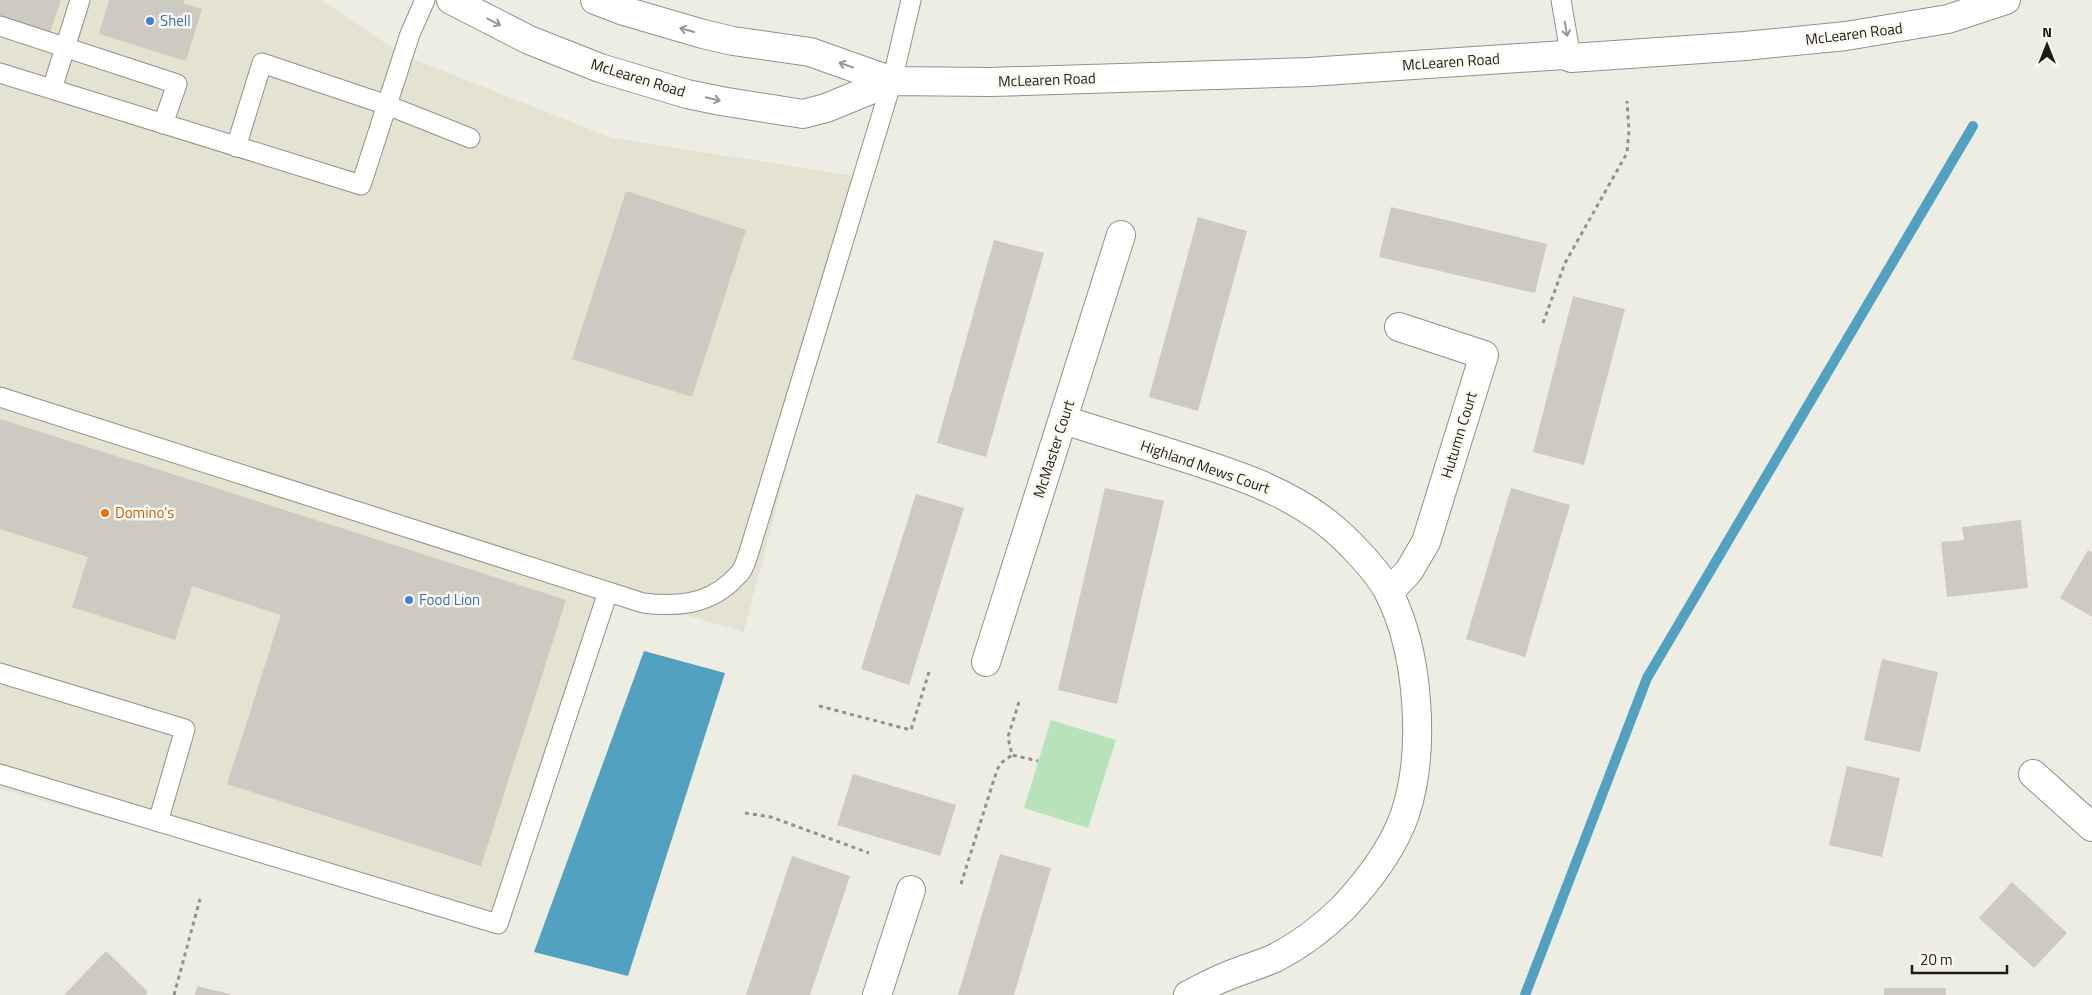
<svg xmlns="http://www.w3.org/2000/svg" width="2092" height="995" font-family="'Titillium Web',sans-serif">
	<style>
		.built { fill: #e4e2d0 }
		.green { fill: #b8e3ba }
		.water { fill: #52a1c0 }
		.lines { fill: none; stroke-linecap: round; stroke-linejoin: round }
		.stream { stroke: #52a1c0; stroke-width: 10 }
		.building { fill: #cccac1 }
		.lane-casing { stroke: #929188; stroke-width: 21 }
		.street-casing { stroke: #929188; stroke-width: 30 }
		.secondary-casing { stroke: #929188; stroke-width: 30 }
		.path { stroke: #92918a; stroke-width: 3; stroke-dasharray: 4 4; stroke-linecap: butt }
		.lane { stroke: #fff; stroke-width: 19 }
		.street { stroke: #fff; stroke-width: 28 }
		.secondary { stroke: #fff; stroke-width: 28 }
		.oneway { stroke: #999897 }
		.shop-dot { fill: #3f7fe0; stroke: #fcfaf0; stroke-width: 2 }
		.food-dot { fill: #e8710a; stroke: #fcfaf0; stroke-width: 2 }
		.labels { text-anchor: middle; stroke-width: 5; stroke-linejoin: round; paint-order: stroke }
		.shop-label { font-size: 15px; fill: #366cbe; stroke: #fcfaf0; text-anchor: start }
		.street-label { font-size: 15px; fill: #1c1b18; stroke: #fcfaf0 }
		.food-label { font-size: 15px; fill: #c56008; stroke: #fcfaf0; text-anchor: start }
	</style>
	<rect width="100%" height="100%" fill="#eeede3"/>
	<path class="built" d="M 0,0 L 321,0 L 403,55 L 612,138 L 862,177 L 744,632 L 608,592 L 498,924 L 0,789 Z"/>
	<path class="green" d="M 1051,720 L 1116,740 L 1088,828 L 1024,808 Z"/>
	<path class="water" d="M 644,651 L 725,673 L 628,976 L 534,952 Z"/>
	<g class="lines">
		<path class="stream" d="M 1525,995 L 1647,678 L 1973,126"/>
	</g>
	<path class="building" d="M 0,0 L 61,0 L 49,35 L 0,19 Z
		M 109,0 L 184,0 L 183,3 L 202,9 L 186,61 L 99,34 Z
		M 626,191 L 746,230 L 692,397 L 572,359 Z
		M 1391,207 L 1547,244 L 1535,293 L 1379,257 Z
		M 1198,217 L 1247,231 L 1198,411 L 1149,397 Z
		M 994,240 L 1044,253 L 986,457 L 937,443 Z
		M 1573,296 L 1625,309 L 1584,465 L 1533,452 Z
		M 0,419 L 566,600 L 481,866 L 227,784 L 281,615 L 192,586 L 175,640 L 72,607 L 88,557 L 0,529 Z
		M 1105,488 L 1164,501 L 1117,704 L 1058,690 Z
		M 1511,488 L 1570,505 L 1525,657 L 1466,639 Z
		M 916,494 L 964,508 L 909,685 L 861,669 Z
		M 2021,520 L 2028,588 L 1947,597 L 1941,542 L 1964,540 L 1962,527 Z
		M 2088,550 L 2092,552 L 2092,617 L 2060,598 Z
		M 1882,659 L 1938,672 L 1920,752 L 1864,740 Z
		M 1847,766 L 1900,778 L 1882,857 L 1829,845 Z
		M 853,774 L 956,805 L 940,856 L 837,825 Z
		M 1000,854 L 1051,868 L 1014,995 L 958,995 Z
		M 792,856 L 850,876 L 810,995 L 746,995 Z
		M 2012,882 L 2067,933 L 2034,968 L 1979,918 Z
		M 106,951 L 148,992 L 145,995 L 64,995 Z
		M 197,986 L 230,994 L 230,995 L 195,995 Z
		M 1884,988 L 1946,988 L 1946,995 L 1884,995 Z"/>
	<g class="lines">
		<g class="lane-casing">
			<path id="lane" d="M 1561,0 L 1571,58
				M 0,26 L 177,84 L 163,124
				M 0,73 L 361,185 L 410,34 L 425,0
				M 52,89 L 80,0
				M 236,147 L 262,63 L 387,105 L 470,138
				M 0,397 L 643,603 C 675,607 706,605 731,582 C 734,578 739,575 742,570 C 745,565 747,558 749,552 L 892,81 L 911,0
				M 0,673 L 185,729 L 158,822
				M 0,774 L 498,924 L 608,592"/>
		</g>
		<g class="street-casing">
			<path id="street" d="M 1064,420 C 1101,432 1138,443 1176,455 C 1229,472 1282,488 1327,523 C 1346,538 1379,572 1389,593 C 1419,652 1426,751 1405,814 C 1393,849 1369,880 1344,907 C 1324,927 1300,945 1275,958 C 1259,965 1241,970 1225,977 C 1212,982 1200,989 1188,995
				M 1389,592 L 1409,571 L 1426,542 L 1484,355 L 1399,327
				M 986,662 L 1121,235
				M 2033,774 L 2092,827
				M 877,995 L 911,890"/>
		</g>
		<g class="secondary-casing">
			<path id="secondary" d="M 451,0 L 529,40 L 600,68 L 687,94 L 721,101 L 803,114 L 826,108 L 892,81
				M 595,0 L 621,10 L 703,34 L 733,41 L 810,52 L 892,81 L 990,82 L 1309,72 L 1564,55 L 1571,58 L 1745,46 L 1846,36 L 1948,19 L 2006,0"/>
		</g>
		<path class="path" d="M 1543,323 L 1565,263 L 1627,153 L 1629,131 L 1627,101
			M 1019,702 L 1008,737 L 1012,755 L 1038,761
			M 819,706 L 911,730 L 929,672
			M 745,813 L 771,817 L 869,853
			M 961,884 L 997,770 L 1001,763 L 1012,755
			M 174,995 L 200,899"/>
		<use href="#lane" class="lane"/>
		<use href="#street" class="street"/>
		<use href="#secondary" class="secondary"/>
	</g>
	<defs><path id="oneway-shaft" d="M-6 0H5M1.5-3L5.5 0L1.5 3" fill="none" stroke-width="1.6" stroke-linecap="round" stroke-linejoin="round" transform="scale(1.25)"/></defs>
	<g class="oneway">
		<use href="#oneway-shaft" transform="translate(494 22) rotate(27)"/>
		<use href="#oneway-shaft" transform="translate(1566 29) rotate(80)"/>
		<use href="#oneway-shaft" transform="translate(687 30) rotate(-164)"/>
		<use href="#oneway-shaft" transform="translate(846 65) rotate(-161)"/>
		<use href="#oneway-shaft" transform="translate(713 99) rotate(13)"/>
	</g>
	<g class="shop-dot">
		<circle cx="150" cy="21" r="5"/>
		<circle cx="409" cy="600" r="5"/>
	</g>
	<circle class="food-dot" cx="105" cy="513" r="5"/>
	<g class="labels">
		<g class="shop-label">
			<text x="160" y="26">Shell</text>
			<text x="419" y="605">Food Lion</text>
		</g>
		<g class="street-label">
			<text transform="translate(1854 34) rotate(-7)" y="5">McLearen Road</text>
			<text transform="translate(1451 62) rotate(-4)" y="5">McLearen Road</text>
			<text transform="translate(638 78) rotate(17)" y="5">McLearen Road</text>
			<text transform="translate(1047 80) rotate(-2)" y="5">McLearen Road</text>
			<text transform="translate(1459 435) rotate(-73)" y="5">Hutumn Court</text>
			<text transform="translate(1054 449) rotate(-72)" y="5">McMaster Court</text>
			<text transform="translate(1205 467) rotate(19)" y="5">Highland Mews Court</text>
		</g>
		<g class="food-label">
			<text x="115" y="518">Domino's</text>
		</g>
	</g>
	<g transform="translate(2047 45)" stroke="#fcfaf0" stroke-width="4" paint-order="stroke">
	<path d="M0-4L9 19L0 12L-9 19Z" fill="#1c1b18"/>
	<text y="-8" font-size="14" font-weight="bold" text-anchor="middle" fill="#1c1b18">N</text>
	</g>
	<path d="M1912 965v8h95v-8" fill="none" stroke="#1c1b18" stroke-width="2.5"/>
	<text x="1920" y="965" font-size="15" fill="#1c1b18" stroke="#fcfaf0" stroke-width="4" paint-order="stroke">20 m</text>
</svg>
